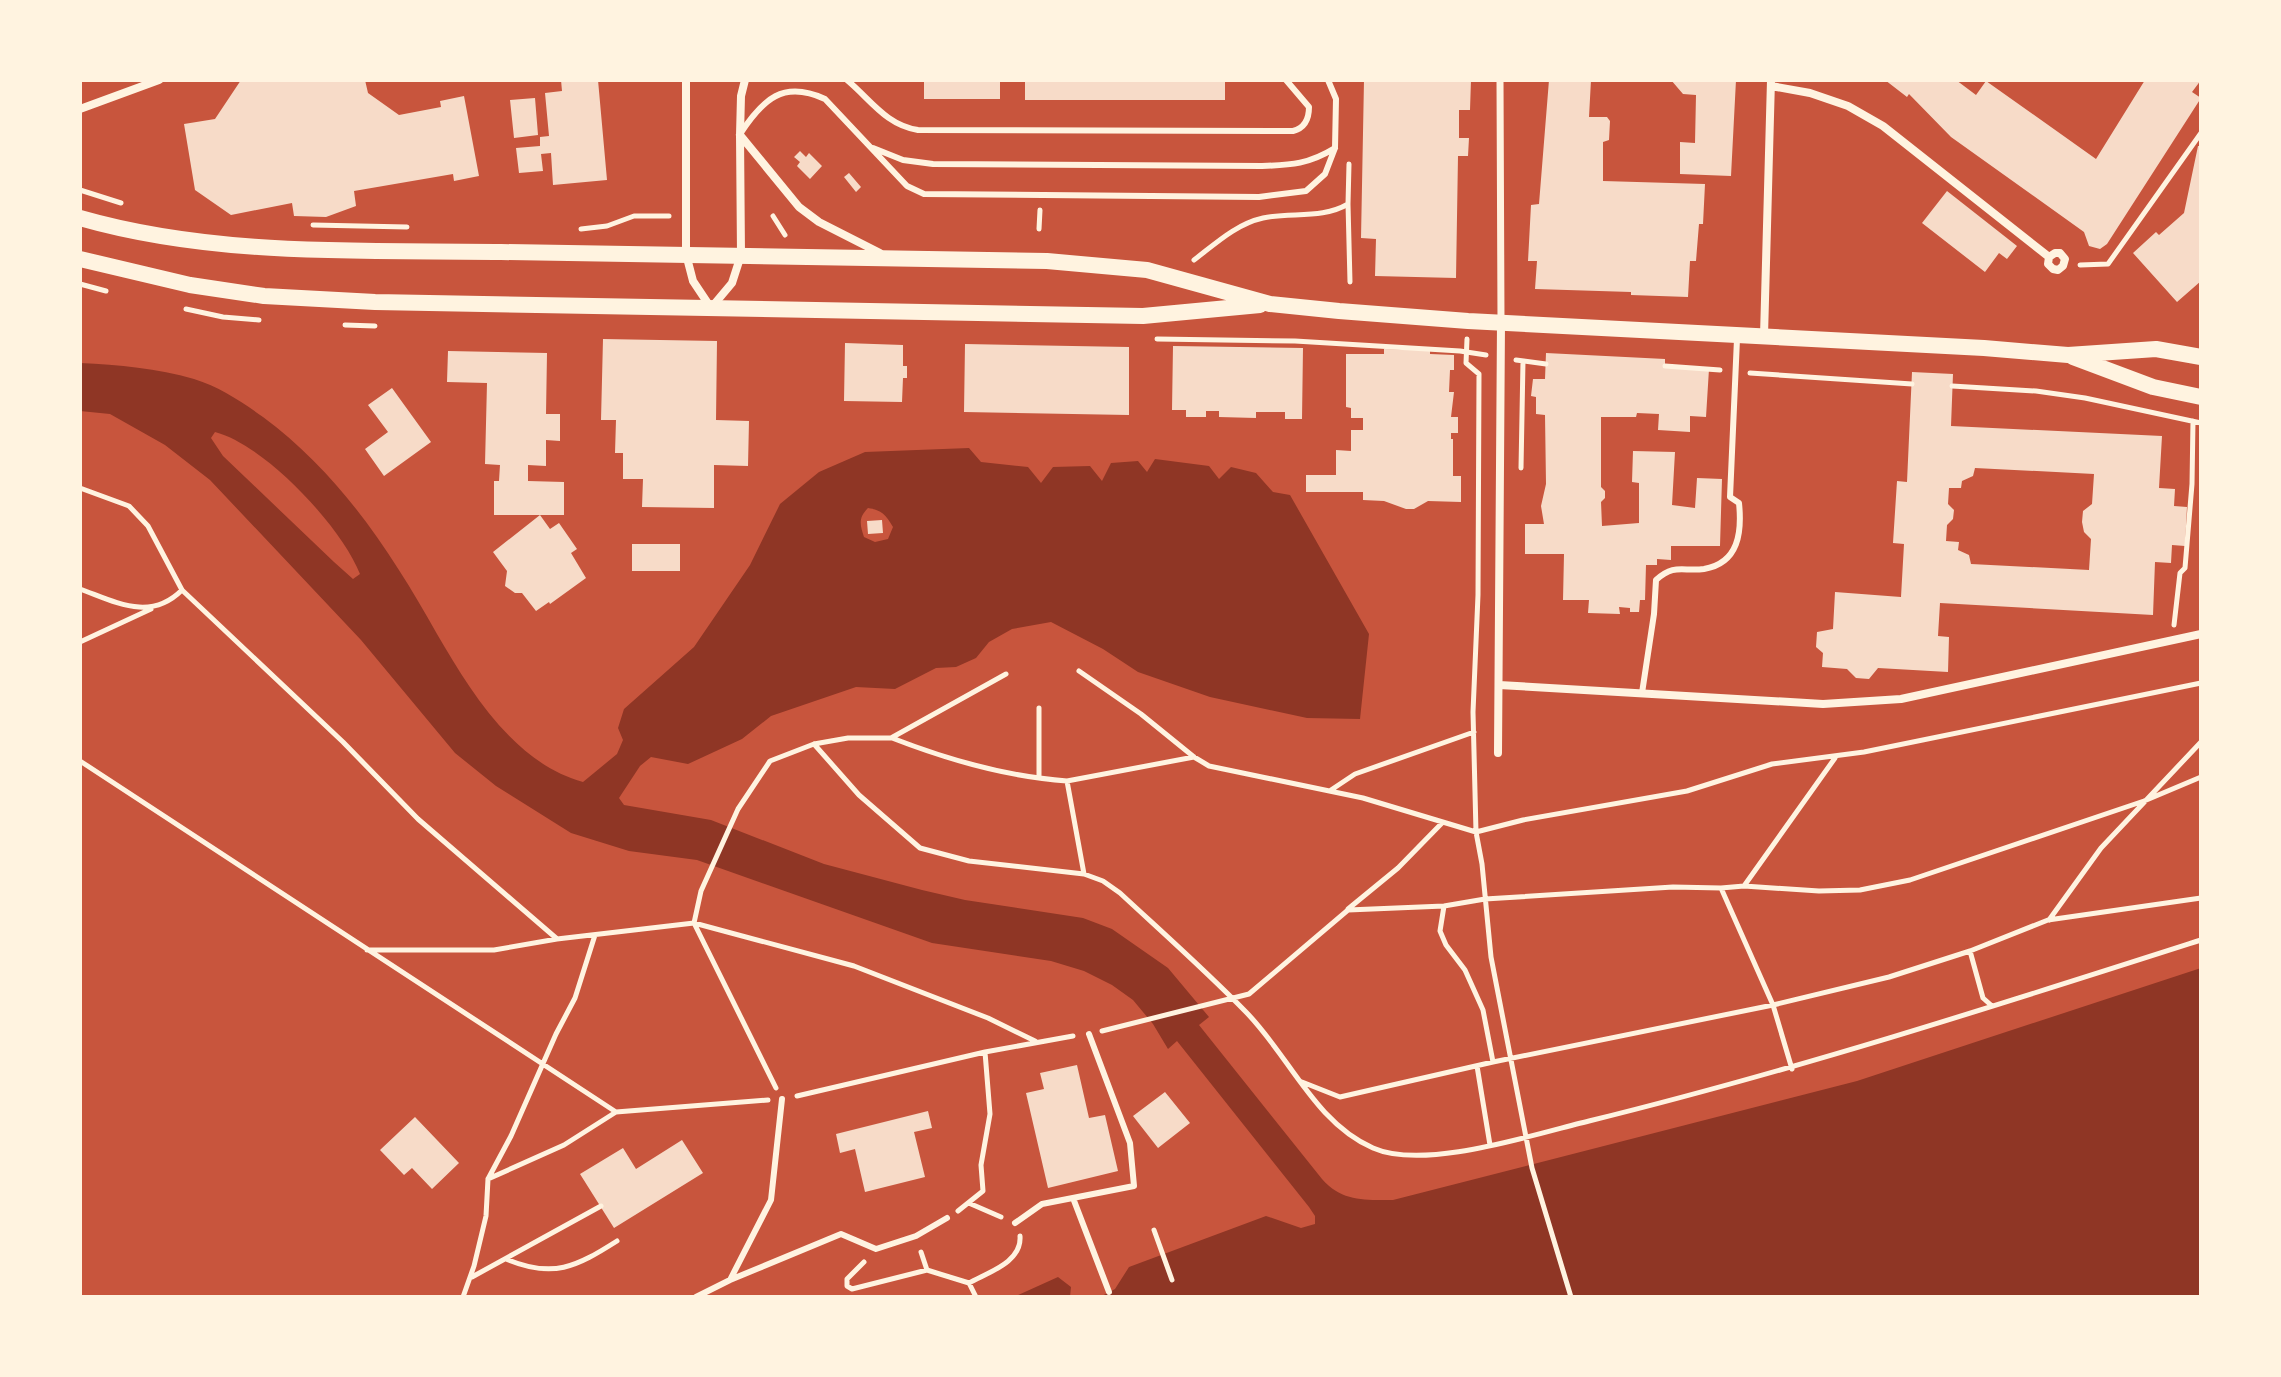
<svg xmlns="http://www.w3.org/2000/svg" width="2281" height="1377" font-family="'Titillium Web',sans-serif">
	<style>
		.water { fill: #8f3625; fill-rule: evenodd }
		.building { fill: #f7dbc8; fill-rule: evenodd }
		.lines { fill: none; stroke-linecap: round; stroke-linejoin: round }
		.path { stroke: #fff3e0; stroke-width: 5 }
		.service { stroke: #fff3e0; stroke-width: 6 }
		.pedestrian { stroke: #fff3e0; stroke-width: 7 }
		.minor { stroke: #fff3e0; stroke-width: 8 }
		.secondary { stroke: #fff3e0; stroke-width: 16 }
	</style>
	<rect width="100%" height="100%" fill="#c8553d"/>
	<path class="water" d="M 80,363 C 119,365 157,368 194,379 C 220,387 242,402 263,417 C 340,474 391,552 437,634 C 471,692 514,763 583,782 L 617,754 L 623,740 L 618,728 L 624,709 L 694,647 L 750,565 L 780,504 L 819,472 L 865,452 L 969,448 L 981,462 L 1028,467 L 1041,483 L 1053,467 L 1090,466 L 1102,481 L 1111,463 L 1138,461 L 1147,472 L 1155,459 L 1209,466 L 1219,479 L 1231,467 L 1256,473 L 1273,492 L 1290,495 L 1369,634 L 1360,719 L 1307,718 L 1210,697 L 1138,672 L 1103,649 L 1051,622 L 1012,629 L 989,642 L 976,658 L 956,667 L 936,668 L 895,689 L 856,687 L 771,716 L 742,739 L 688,764 L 651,757 L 640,766 L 619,798 L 624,805 L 711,820 L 824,864 L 922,890 L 965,900 L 1083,918 L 1112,929 L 1168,968 L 1209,1017 L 1199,1025 L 1322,1179 C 1342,1202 1365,1200 1393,1200 L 1857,1081 L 2201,968 L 2201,1297 L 1100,1297 L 1115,1289 L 1129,1267 L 1266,1216 L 1301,1228 L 1315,1224 L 1315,1216 L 1309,1207 L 1177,1041 L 1168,1049 L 1153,1024 L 1133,1000 L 1112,985 L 1084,971 L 1051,961 L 932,943 L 697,860 L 629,851 L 571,833 L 496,786 L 455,753 L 361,640 L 210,480 L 165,445 L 110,414 L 80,411 ZM 215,432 C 265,445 341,526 360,574 L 353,579 L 334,562 L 223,456 L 211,438 ZM 868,508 C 882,510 886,515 893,527 L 888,539 L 875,542 L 864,537 C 860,525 858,518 868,508 Z
		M 1058,1277 L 1071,1287 L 1070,1297 L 1014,1297 Z"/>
	<path class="building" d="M 241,80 L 365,80 L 368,93 L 399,115 L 441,107 L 440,101 L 464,96 L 479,176 L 454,181 L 453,174 L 354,191 L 356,206 L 326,217 L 294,216 L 292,203 L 231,215 L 195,190 L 184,124 L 215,119 Z
		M 561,80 L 598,80 L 607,180 L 553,185 L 551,153 L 541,154 L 543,171 L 519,173 L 516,148 L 540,146 L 540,137 L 549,136 L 545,93 L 562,91 Z
		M 924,80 L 1000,80 L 1000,99 L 924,99 Z
		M 1025,80 L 1225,80 L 1225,100 L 1025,100 Z
		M 1364,80 L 1471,80 L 1470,110 L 1459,110 L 1459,138 L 1469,138 L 1468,156 L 1458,156 L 1456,278 L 1375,276 L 1376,239 L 1361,238 Z
		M 1549,80 L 1591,80 L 1589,117 L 1607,117 L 1610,121 L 1609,140 L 1603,142 L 1603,181 L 1705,184 L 1703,224 L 1699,224 L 1696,261 L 1690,261 L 1688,297 L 1631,295 L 1631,292 L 1535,289 L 1537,261 L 1528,261 L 1531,205 L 1539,204 Z
		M 1671,80 L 1736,80 L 1731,176 L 1680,174 L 1680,142 L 1695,143 L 1696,95 L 1683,94 Z
		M 1885,80 L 1956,80 L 1976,95 L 1986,81 L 2096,159 L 2145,80 L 2201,80 L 2192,92 L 2201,98 L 2107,244 L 2100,249 L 2089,246 L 2084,232 L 1951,137 L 1909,94 L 1907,97 Z
		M 535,98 L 538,135 L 514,138 L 510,100 Z
		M 2198,146 L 2201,146 L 2201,281 L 2177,302 L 2133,253 L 2156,232 L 2159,235 L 2184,213 Z
		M 800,151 L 806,157 L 809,153 L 822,166 L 810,179 L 797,166 L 800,162 L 794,157 Z
		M 849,173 L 861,187 L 856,192 L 844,177 Z
		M 1947,191 L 2017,246 L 2007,259 L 1999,253 L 1985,272 L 1922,223 Z
		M 603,339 L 717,341 L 716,420 L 749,421 L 748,466 L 714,465 L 714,508 L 642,507 L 643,479 L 623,479 L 623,453 L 615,453 L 616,420 L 601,420 Z
		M 845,343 L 903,345 L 903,366 L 907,366 L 907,378 L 903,378 L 902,402 L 844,401 Z
		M 965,344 L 1129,347 L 1129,415 L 964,412 Z
		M 1173,346 L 1303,348 L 1302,419 L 1285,419 L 1285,412 L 1256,412 L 1256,418 L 1219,417 L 1219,411 L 1206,411 L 1206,417 L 1186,417 L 1186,410 L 1172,410 Z
		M 1384,349 L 1430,350 L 1430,354 L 1454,355 L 1454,370 L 1450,370 L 1449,392 L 1454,392 L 1451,417 L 1458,417 L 1458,433 L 1451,433 L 1451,439 L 1453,439 L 1453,476 L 1461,476 L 1461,502 L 1428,501 L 1414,509 L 1406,509 L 1384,501 L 1363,500 L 1363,492 L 1306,492 L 1306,475 L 1336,475 L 1336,450 L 1351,451 L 1351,430 L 1363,430 L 1363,418 L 1351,418 L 1351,408 L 1346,407 L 1346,354 L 1384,354 Z
		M 448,351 L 547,353 L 546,414 L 560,414 L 560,441 L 546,440 L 546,466 L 528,465 L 528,481 L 564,482 L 564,515 L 494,515 L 494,481 L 499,481 L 500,465 L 485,464 L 487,383 L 447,382 Z
		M 1546,353 L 1665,359 L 1665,366 L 1709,369 L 1706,417 L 1690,416 L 1690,432 L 1658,430 L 1659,414 L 1637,413 L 1636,417 L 1601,417 L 1601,487 L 1605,491 L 1605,498 L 1601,502 L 1602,526 L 1639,523 L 1639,483 L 1632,482 L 1633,451 L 1675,452 L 1672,505 L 1695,508 L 1697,478 L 1722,479 L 1720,546 L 1671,546 L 1671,560 L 1657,559 L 1657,565 L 1646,565 L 1645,600 L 1640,600 L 1639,612 L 1630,612 L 1630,608 L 1619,607 L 1620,614 L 1588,613 L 1589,600 L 1563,600 L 1564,554 L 1525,554 L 1525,524 L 1544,524 L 1541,506 L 1546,484 L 1545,415 L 1536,414 L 1536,397 L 1531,396 L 1533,379 L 1545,379 Z
		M 1912,372 L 1953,374 L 1951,426 L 2162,436 L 2159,488 L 2175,489 L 2174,506 L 2187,507 L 2185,546 L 2172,545 L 2171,563 L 2155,562 L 2153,615 L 1940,603 L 1938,636 L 1949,637 L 1948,672 L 1878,668 L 1869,679 L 1856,678 L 1847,669 L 1822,667 L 1823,653 L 1816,647 L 1817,632 L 1833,629 L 1835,592 L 1901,597 L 1904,544 L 1893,543 L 1897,481 L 1907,482 ZM 1975,468 L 2094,474 L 2092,504 L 2083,511 L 2082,522 L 2084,532 L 2091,539 L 2089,570 L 1971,564 L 1969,555 L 1958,550 L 1959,542 L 1946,541 L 1947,525 L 1953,519 L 1954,510 L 1948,504 L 1949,488 L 1961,488 L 1962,481 L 1973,476 Z
		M 392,388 L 431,442 L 384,476 L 365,449 L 388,432 L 368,405 Z
		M 540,515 L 550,529 L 559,523 L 577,549 L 571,553 L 586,578 L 550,604 L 549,602 L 536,611 L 522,593 L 515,593 L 505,586 L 507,571 L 493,552 Z
		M 882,520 L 883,533 L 868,534 L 867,521 Z
		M 632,544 L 680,544 L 680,571 L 632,571 Z
		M 1077,1065 L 1089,1118 L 1105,1115 L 1118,1171 L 1048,1188 L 1026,1093 L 1044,1089 L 1040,1073 Z
		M 1165,1092 L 1190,1123 L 1158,1148 L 1133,1116 Z
		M 928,1111 L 932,1128 L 914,1132 L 925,1177 L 865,1192 L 855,1149 L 840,1153 L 836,1134 Z
		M 415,1117 L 459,1163 L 432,1189 L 412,1168 L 404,1175 L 380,1150 Z
		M 682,1140 L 703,1173 L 614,1228 L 580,1174 L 623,1148 L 636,1169 Z"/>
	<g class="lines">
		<path class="path" d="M 80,190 L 121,203
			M 1348,204 L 1350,282
			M 773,216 L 785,235
			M 313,225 L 407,227
			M 581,229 L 607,226 L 634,216 L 669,216
			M 1039,229 L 1040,210
			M 1194,260 C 1215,244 1236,224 1263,218 C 1291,212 1323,219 1348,204 L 1349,164
			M 2080,265 L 2108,264 L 2201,133
			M 80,284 L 106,291
			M 186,309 L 223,317 L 259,320
			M 345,325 L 375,326
			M 1157,339 L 1295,341 L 1460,351 L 1486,355
			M 1467,339 L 1466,363 L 1479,374 L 1478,595 L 1473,712 L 1476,832 L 1482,864 L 1491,957 L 1532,1168 L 1571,1297
			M 1516,360 L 1546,364
			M 1665,366 L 1720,370
			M 1750,373 L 1912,384
			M 1952,386 L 2036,391 L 2085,398 L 2201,423
			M 1521,468 L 1523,361
			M 80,488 L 129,506 L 148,526 L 182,590
			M 80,589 C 116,602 150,622 182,590 L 343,742 L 418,819 L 556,938
			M 2174,625 L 2180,573 L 2185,568 L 2192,484 L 2193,421
			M 80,642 L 151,609
			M 1079,671 L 1141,714 L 1194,757 L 1209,766 L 1363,798 L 1476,832 L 1523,820 L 1687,791 L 1772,764 L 1864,752 L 2201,683
			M 1039,708 L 1039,777
			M 892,738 C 946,759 1010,777 1067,781 L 1194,757
			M 814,744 L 859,795 L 920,848 L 969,861 L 1084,874 L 1103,881 L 1120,893 C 1162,932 1205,970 1245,1011 C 1289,1055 1314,1122 1373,1148 C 1425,1171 1534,1134 1589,1121 C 1796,1070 1998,1005 2201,940
			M 80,761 L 616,1112
			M 1067,781 L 1084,874
			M 1331,790 L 1355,774 L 1474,732
			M 1744,886 L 1835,758
			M 1721,888 L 1773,1005 L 1792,1069
			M 1444,906 L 1440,931 L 1446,945 L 1465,970 L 1483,1010 L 1493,1062
			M 1348,909 L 1398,868 L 1442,823
			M 2049,920 L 2101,848 L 2201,742
			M 367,950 L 494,950 L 557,939 L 694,923 L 854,966 L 988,1018 L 1035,1041
			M 1970,951 L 1983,998 L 1992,1006
			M 1102,1031 L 1249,994 L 1348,910 L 1444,906 L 1485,899 L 1673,887 L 1721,888 L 1744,886 L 1819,891 L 1860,890 L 1910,880 L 2144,801 L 2201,777
			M 1477,1066 L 1490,1145
			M 1302,1082 L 1340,1097 L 1493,1062 L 1773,1005 L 1889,977 L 1970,951 L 2048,920 L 2201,898
			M 776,1088 L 694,923 L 701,891 L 738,809 L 770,761 L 814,744 L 848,738 L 891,738 L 1006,674
			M 797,1096 L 985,1052 L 1073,1036
			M 488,1179 L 564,1145 L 616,1112 L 768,1100
			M 971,1204 L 1001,1217
			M 958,1211 L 983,1191 L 981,1165 L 990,1114 L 985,1052
			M 1154,1230 L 1172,1280
			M 921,1252 L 927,1270
			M 506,1259 C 553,1279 576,1267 617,1241
			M 864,1262 L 847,1279 L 847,1286 L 852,1289 L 927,1270 L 969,1283 C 989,1272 1022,1262 1020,1236
			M 472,1277 L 601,1206
			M 969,1283 L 976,1297
			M 463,1297 L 474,1266 L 486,1216 L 488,1179 L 511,1136 L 556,1034 L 575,998 L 595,935"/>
		<path class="service" d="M 847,80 C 871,100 886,125 918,130 L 1293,131 C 1305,128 1309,119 1309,107 L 1286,80
			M 740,134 C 763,99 783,80 825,99 L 907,186 L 924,194 L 1259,197 L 1306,191 L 1325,174 L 1335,148 L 1336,99 L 1328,80
			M 873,148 L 903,160 L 933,164 L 1262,166 C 1292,165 1309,164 1335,148
			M 1642,693 L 1654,614 L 1656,580 C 1675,563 1683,572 1704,569 C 1739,563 1742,532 1739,503 L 1730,497 L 1737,339
			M 1073,1198 L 1109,1292
			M 1015,1223 L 1042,1204 L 1134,1186 L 1130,1143 L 1089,1034
			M 730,1280 L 771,1200 L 782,1099
			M 696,1297 L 730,1280 L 841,1234 L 876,1249 L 916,1236 L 947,1218"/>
		<path class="pedestrian" d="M 1500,80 L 1501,322"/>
		<path class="minor" d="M 686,80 L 686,254 L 693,281 L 711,308 L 732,283 L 741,255 L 740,135 L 741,96 L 745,80
			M 1771,86 L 1810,93 L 1848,106 L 1883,126 L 2049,257 L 2048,264 L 2053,269 L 2058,270 L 2063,266 L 2065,259 L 2060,253 L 2055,253 L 2049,257
			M 80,109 L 159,80
			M 740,135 L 799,207 L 819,222 L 880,253
			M 1764,336 L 1771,80
			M 1499,685 L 1823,704 L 1901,699 L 2201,634
			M 1498,753 L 1501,323"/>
		<path class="secondary" d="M 80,218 C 216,257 361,250 501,252 C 683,254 865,257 1047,261 L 1147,270 L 1270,304 L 1339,311 L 1468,321 L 1984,348 L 2068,355 L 2156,349 L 2201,357
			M 80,259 L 190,285 L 264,296 L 375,302 L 1143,316 L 1260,305
			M 2073,357 L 2153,387 L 2201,397"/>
	</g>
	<rect width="2281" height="1377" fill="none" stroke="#fff3e0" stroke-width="164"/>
</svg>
